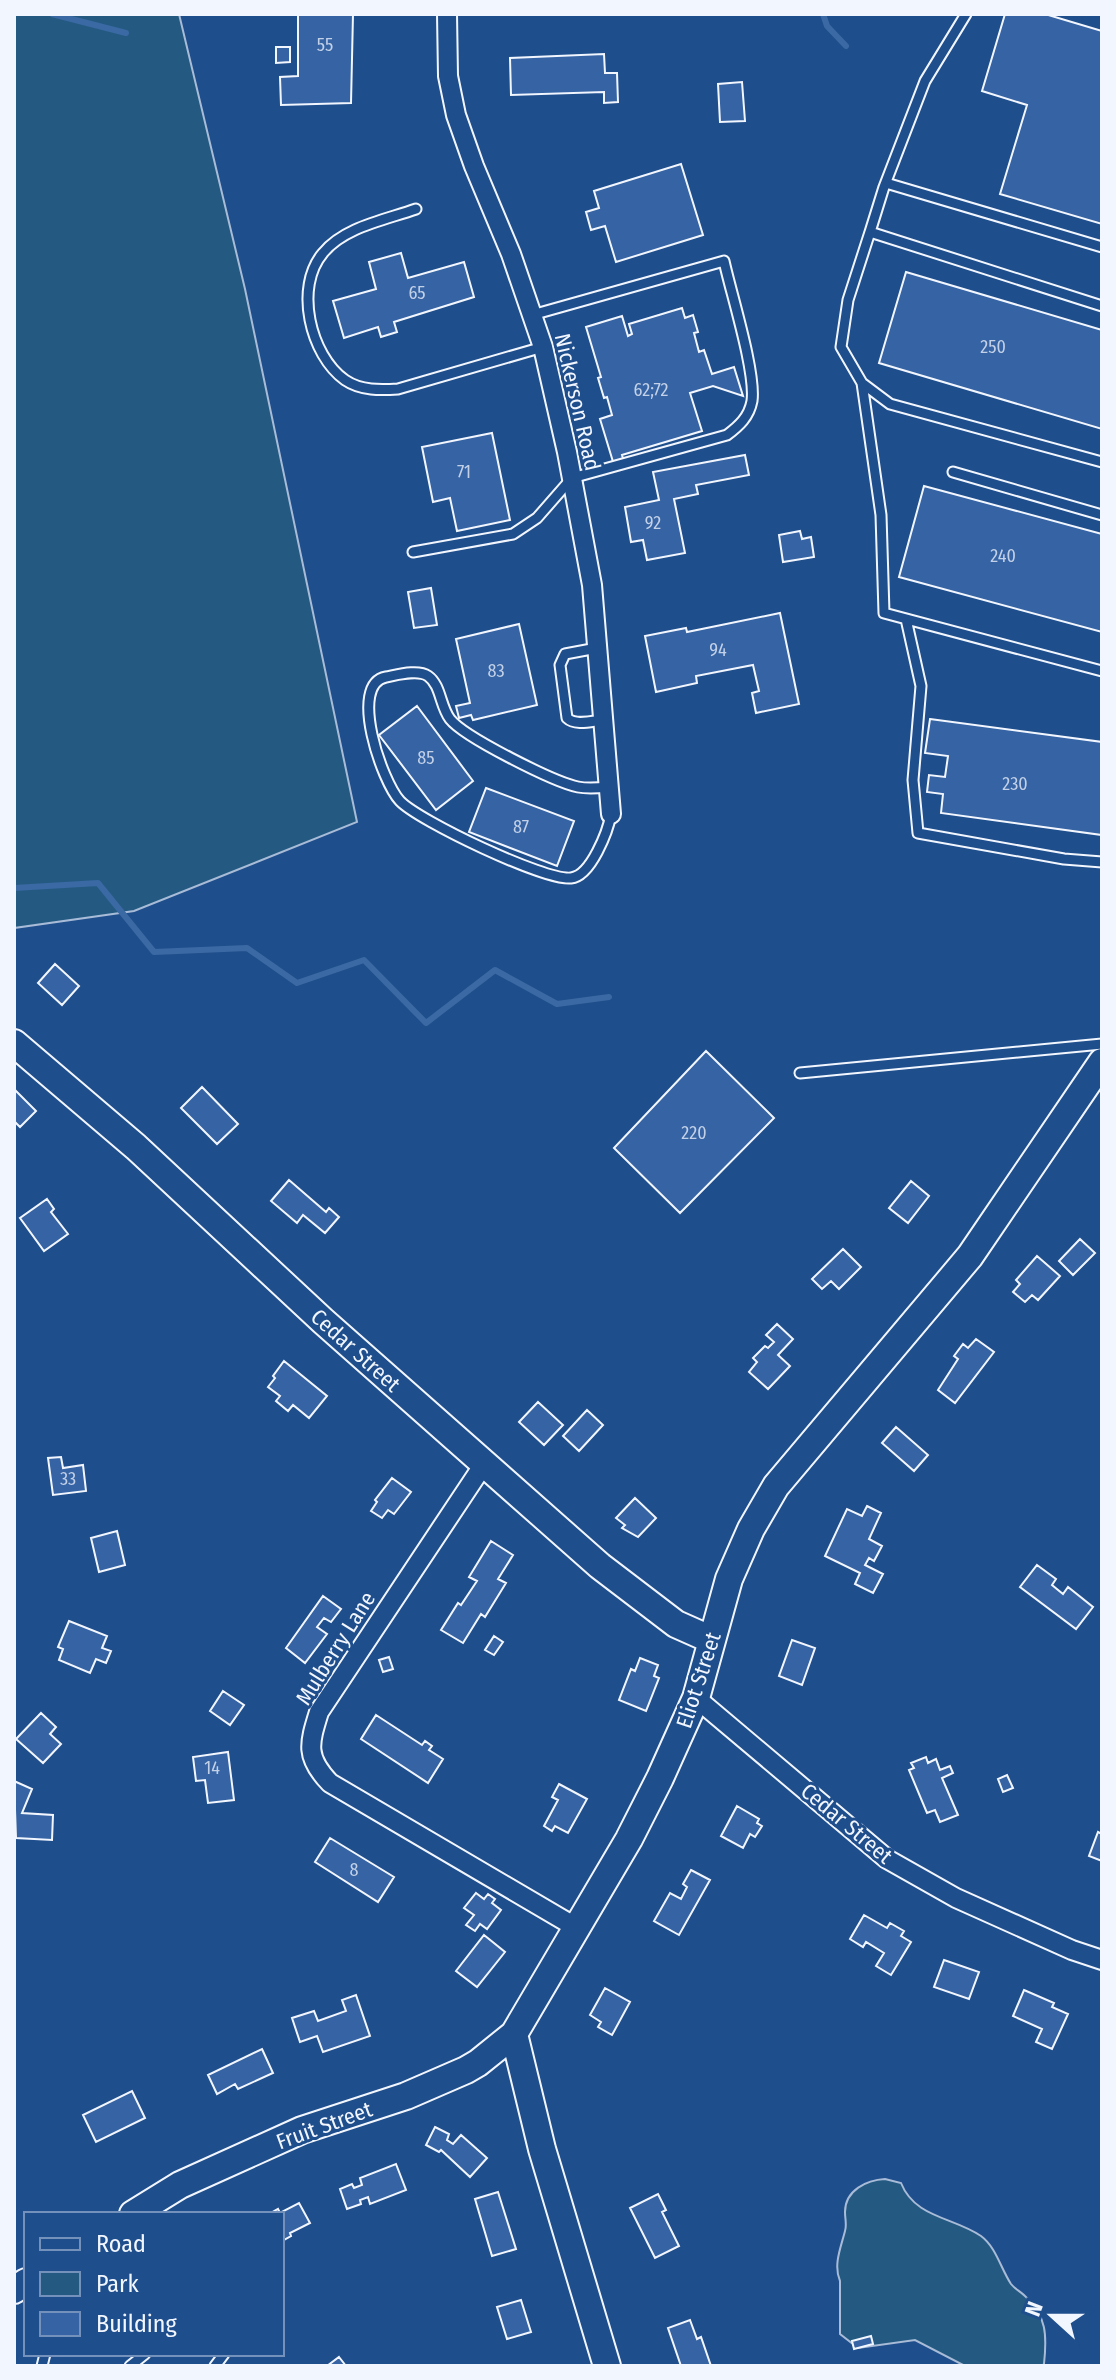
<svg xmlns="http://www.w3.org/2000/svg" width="1116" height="2380" font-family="'Fira Sans Condensed',sans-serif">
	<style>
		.green { fill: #245a82; stroke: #a8bbd7; stroke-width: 2 }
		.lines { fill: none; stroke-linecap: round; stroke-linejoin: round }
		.stream { stroke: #3b69a3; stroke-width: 6 }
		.building { fill: #3563a3; stroke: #f2f6ff; stroke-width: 2 }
		.lane-casing { stroke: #f2f6ff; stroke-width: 13 }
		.street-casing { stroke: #f2f6ff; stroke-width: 22 }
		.secondary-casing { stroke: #f2f6ff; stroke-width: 30 }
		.lane { stroke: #1f4e8c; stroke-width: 9 }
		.street { stroke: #1f4e8c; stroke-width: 18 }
		.secondary { stroke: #1f4e8c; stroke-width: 26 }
		.labels { text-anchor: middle; stroke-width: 6; stroke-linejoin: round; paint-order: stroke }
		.number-label { font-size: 18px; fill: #c3d1e8 }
		.street-label { font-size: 22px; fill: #f2f6ff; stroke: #1f4e8c }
	</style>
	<rect width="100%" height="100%" fill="#1f4e8c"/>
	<path class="green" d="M 14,14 L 179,14 L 245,289 L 357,822 L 134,911 L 14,928 Z
		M 885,2179 L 901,2183 C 915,2218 953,2217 981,2236 C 996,2247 1001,2269 1011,2284 C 1015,2289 1020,2291 1025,2296 C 1047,2316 1047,2336 1044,2364 L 1041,2366 L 965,2366 L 915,2340 L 858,2348 L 840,2334 L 840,2281 C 833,2265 841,2247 845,2231 C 847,2225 845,2219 845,2212 C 845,2190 867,2180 885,2179 Z"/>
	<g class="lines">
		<path class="stream" d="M 52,14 L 126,33
			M 823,14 L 827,26 L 846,46
			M 14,888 L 98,883 L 154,952 L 247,948 L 297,983 L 364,960 L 426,1023 L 495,970 L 557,1004 L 609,997"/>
	</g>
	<path class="building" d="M 298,14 L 353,14 L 351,103 L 281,105 L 280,77 L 298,76 Z
		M 1005,14 L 1045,14 L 1102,31 L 1102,224 L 1000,194 L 1027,105 L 982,91 Z
		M 276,47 L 290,47 L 290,62 L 276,63 Z
		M 604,54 L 605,73 L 617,73 L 618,102 L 604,103 L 604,92 L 511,95 L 510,58 Z
		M 742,82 L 745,121 L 720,122 L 718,84 Z
		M 681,164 L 703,235 L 616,262 L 605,226 L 591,230 L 586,212 L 599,208 L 594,191 Z
		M 401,253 L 408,278 L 464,262 L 474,297 L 394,322 L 397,332 L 381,337 L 378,327 L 344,338 L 333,301 L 376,289 L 369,262 Z
		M 906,272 L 1102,330 L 1102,429 L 879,363 Z
		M 682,308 L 685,318 L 693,315 L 698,332 L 694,333 L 699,352 L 704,350 L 712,374 L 734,367 L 743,396 L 713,386 L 690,393 L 702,431 L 622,455 L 624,462 L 614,465 L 600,419 L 612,415 L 607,397 L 604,398 L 598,378 L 601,377 L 586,327 L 622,316 L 628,336 L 632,334 L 629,324 Z
		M 492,433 L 510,520 L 457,531 L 450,498 L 433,502 L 422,447 Z
		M 745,455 L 749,475 L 696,485 L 698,494 L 674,499 L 685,553 L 647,560 L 643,540 L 631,542 L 625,507 L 659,500 L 653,472 Z
		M 924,486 L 1102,534 L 1102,632 L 899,577 Z
		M 800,531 L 802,539 L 811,537 L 814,557 L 783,562 L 779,535 Z
		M 431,588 L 437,625 L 414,628 L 408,592 Z
		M 780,613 L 799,704 L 756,713 L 752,693 L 759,691 L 753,665 L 696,676 L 697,683 L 656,692 L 645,636 L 686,628 L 687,632 Z
		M 519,624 L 537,705 L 473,720 L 471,715 L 459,718 L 456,706 L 470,703 L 456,639 Z
		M 417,706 L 473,781 L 436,810 L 379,735 Z
		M 930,719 L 1102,742 L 1102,835 L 941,813 L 943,794 L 927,792 L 929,775 L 945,777 L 948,756 L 925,753 Z
		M 486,788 L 574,821 L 557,866 L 469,832 Z
		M 55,964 L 79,986 L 62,1005 L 38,983 Z
		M 706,1051 L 774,1118 L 680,1213 L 614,1148 Z
		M 202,1087 L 238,1124 L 217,1144 L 181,1108 Z
		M 16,1091 L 36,1111 L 20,1127 L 14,1121 L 14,1093 Z
		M 289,1180 L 326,1212 L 329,1208 L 339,1217 L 325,1233 L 303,1215 L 297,1223 L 271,1201 Z
		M 911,1181 L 929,1196 L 908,1223 L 889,1208 Z
		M 47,1199 L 54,1209 L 51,1212 L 68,1234 L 44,1251 L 20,1218 Z
		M 1080,1239 L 1095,1253 L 1073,1275 L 1059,1261 Z
		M 843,1249 L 861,1267 L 839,1289 L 831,1281 L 822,1289 L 812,1279 Z
		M 1037,1256 L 1060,1276 L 1038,1300 L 1032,1295 L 1025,1302 L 1013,1292 L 1020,1284 L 1016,1280 Z
		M 777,1324 L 793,1339 L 778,1355 L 790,1366 L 768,1389 L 749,1372 L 757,1362 L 753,1358 L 765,1346 L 768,1348 L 774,1342 L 766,1335 Z
		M 976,1339 L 994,1352 L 955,1403 L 938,1390 L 958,1359 L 954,1356 L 963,1344 L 968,1348 Z
		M 284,1361 L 327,1396 L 309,1418 L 293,1405 L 288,1411 L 276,1401 L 280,1396 L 268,1387 L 275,1378 L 273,1376 Z
		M 538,1402 L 563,1425 L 544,1445 L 519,1422 Z
		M 587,1410 L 603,1425 L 579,1451 L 563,1436 Z
		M 896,1427 L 928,1455 L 914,1471 L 882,1443 Z
		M 61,1457 L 63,1468 L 83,1465 L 86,1491 L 53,1495 L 48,1458 Z
		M 392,1478 L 411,1492 L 394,1514 L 388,1510 L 382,1518 L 371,1511 L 377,1502 L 375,1500 Z
		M 635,1498 L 656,1518 L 638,1537 L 622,1528 L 625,1525 L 616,1518 Z
		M 867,1506 L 881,1513 L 869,1539 L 882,1546 L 874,1561 L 869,1558 L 865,1565 L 883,1574 L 873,1593 L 855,1584 L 860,1573 L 825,1556 L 847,1509 L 862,1516 Z
		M 117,1531 L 125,1565 L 99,1572 L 91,1538 Z
		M 491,1541 L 513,1555 L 498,1579 L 506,1583 L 485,1617 L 481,1614 L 463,1643 L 441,1630 L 458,1603 L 461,1605 L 477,1581 L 469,1577 Z
		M 1037,1565 L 1056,1579 L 1052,1585 L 1063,1594 L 1068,1587 L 1093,1607 L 1076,1629 L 1020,1587 Z
		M 323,1596 L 341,1609 L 331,1622 L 324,1618 L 317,1627 L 327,1634 L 305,1663 L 286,1648 Z
		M 69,1621 L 107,1636 L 102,1648 L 111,1651 L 106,1663 L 96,1659 L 90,1673 L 59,1660 L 63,1649 L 58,1647 Z
		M 494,1636 L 503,1642 L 494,1655 L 485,1650 Z
		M 792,1640 L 815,1648 L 802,1685 L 779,1676 Z
		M 389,1657 L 393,1669 L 383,1672 L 379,1660 Z
		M 640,1658 L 658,1665 L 654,1676 L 659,1678 L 646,1711 L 619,1700 L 631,1669 L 635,1671 Z
		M 223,1691 L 244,1705 L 230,1725 L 210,1711 Z
		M 41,1713 L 56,1727 L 50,1734 L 61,1744 L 43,1763 L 16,1739 Z
		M 376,1715 L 422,1745 L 425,1741 L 432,1746 L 429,1750 L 443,1759 L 428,1783 L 361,1739 Z
		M 228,1752 L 234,1800 L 208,1803 L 205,1780 L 196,1781 L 193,1757 Z
		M 926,1757 L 928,1763 L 936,1759 L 940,1770 L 950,1766 L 953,1773 L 942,1778 L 958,1815 L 940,1822 L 935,1810 L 927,1813 L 909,1770 L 914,1768 L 911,1763 Z
		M 1007,1775 L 1013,1788 L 1003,1792 L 998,1779 Z
		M 14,1781 L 32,1789 L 22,1813 L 53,1815 L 52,1840 L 16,1838 Z
		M 559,1784 L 587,1799 L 568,1833 L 555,1826 L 552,1831 L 544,1826 L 558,1800 L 552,1797 Z
		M 737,1806 L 759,1819 L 757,1823 L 762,1826 L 755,1837 L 750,1834 L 743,1848 L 721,1836 Z
		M 1098,1832 L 1102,1834 L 1102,1861 L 1089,1856 Z
		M 330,1838 L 394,1877 L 378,1902 L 315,1862 Z
		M 691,1870 L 710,1880 L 679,1935 L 654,1921 L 670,1893 L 681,1899 L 687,1887 L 683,1884 Z
		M 476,1893 L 484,1899 L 488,1894 L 495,1899 L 492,1903 L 501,1910 L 487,1929 L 480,1924 L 475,1931 L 466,1925 L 474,1915 L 464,1908 Z
		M 864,1915 L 887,1928 L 890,1923 L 904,1931 L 901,1936 L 911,1942 L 891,1975 L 876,1966 L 884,1953 L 866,1942 L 863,1947 L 850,1939 Z
		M 484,1935 L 505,1952 L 477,1987 L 456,1971 Z
		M 944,1960 L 979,1972 L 969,1999 L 934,1987 Z
		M 605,1988 L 630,2002 L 612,2035 L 598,2027 L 601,2022 L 590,2015 Z
		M 1024,1990 L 1054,2003 L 1052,2007 L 1068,2014 L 1052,2049 L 1036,2042 L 1042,2029 L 1013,2016 Z
		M 356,1995 L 370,2036 L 323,2052 L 317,2036 L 300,2042 L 292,2018 L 314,2011 L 318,2021 L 346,2011 L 342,2000 Z
		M 262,2049 L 273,2073 L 238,2089 L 235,2084 L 217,2094 L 208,2075 Z
		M 132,2091 L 145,2118 L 96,2142 L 83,2115 Z
		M 435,2127 L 449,2134 L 447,2140 L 453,2144 L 461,2135 L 487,2158 L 470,2177 L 441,2150 L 439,2152 L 426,2145 Z
		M 396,2164 L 406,2190 L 370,2204 L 368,2197 L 360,2200 L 361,2204 L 347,2209 L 340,2189 L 352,2184 L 354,2188 L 362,2185 L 360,2178 Z
		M 498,2192 L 516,2249 L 492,2256 L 475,2199 Z
		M 658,2194 L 666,2210 L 662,2212 L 679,2246 L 655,2258 L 630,2208 Z
		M 299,2203 L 310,2223 L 290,2233 L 291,2236 L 282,2241 L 282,2214 L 269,2214 L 278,2209 L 280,2213 Z
		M 521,2300 L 531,2332 L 507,2339 L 497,2307 Z
		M 690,2320 L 697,2339 L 701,2337 L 711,2366 L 681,2366 L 668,2328 Z
		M 871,2336 L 873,2344 L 854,2349 L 852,2341 Z
		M 339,2357 L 346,2366 L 327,2366 Z"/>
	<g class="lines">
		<g class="lane-casing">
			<path id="lane" d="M 966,14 L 925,81 L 884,187 L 870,232 L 1102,306
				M 886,183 L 1102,247
				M 416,209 C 385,220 344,227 323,253 C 294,287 310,355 345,380 C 361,391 381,390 398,389 L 543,347
				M 870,232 L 848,300 L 841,347 L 862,383 L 890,404 L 1102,462
				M 862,383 L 881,515 L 884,613 L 1102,671
				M 953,472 L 1102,515
				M 413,552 L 513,534 L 537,518 L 572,478 L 727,435 C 739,426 749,417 752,401 C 756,372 731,293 724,261 L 532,315
				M 906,619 L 921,686 L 913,780 L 918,833 L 1064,859 L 1102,862
				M 597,648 L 565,654 L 560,665 L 567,718 C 575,726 592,721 603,720
				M 609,787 C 598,788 588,789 578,787 C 554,782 464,737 450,719 C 440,706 441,685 428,676 C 418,669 397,675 386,677 C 348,684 382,782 400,801 C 419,821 545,881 571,878 C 591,876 608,831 611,814
				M 800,1073 L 1102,1044
				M 42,2366 L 45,2354
				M 130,2366 L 145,2354
				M 215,2366 L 224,2354"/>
		</g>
		<g class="street-casing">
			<path id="street" d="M 447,14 L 448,76 L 456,115 L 474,166 L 511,254 L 543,347 L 567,452 L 592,585 L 611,814
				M 484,1464 L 319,1712 C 309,1744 305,1757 330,1783 L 577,1928
				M 696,1698 L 887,1859 L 956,1898 L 1072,1950 L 1102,1960"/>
		</g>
		<g class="secondary-casing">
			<path id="secondary" d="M 14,1043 L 136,1147 L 323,1321 L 600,1566 L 676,1624 L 712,1640
				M 514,2034 L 542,2149 L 607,2366
				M 133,2214 L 180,2185 L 302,2130 L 406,2096 L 466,2070 L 478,2063 L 514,2034 L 629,1839 L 660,1778 L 696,1698 L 729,1579 L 751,1529 L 776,1486 L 970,1256 L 1102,1062
				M 14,2290 L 26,2282"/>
		</g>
		<use href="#lane" class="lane"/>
		<use href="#street" class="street"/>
		<use href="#secondary" class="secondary"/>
	</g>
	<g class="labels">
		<g class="number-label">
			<text x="325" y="51">55</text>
			<text x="417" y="299">65</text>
			<text x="993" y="353">250</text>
			<text x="651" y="396">62;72</text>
			<text x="464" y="478">71</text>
			<text x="653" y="529">92</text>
			<text x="1003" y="562">240</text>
			<text x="718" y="656">94</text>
			<text x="496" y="677">83</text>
			<text x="426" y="764">85</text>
			<text x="1015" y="790">230</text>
			<text x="521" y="833">87</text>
			<text x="694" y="1139">220</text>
			<text x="68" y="1485">33</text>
			<text x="212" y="1774">14</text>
			<text x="354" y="1876">8</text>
		</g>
		<g class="street-label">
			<text transform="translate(578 402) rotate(77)" y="8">Nickerson Road</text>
			<text transform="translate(356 1350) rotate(42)" y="8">Cedar Street</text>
			<text transform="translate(335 1648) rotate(-58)" y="8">Mulberry Lane</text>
			<text transform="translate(698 1680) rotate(-72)" y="8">Eliot Street</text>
			<text transform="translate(847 1823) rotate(40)" y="8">Cedar Street</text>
			<text transform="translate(324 2125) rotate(-20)" y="8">Fruit Street</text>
		</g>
	</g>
	<rect width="1116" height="2380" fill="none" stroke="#f2f6ff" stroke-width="32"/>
	<rect x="24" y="2212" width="260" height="144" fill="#1f4e8c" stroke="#7391ba" stroke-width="2"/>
	<rect x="40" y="2238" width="40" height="12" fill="#1f4e8c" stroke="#7391ba" stroke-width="2"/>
	<text x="96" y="2252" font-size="24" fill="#f2f6ff">Road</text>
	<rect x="40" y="2272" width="40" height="24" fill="#245a82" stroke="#7391ba" stroke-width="2"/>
	<text x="96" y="2292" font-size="24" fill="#f2f6ff">Park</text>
	<rect x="40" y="2312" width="40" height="24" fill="#3563a3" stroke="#7391ba" stroke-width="2"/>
	<text x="96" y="2332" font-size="24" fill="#f2f6ff">Building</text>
	<g transform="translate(1052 2316) rotate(291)" stroke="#1f4e8c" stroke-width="6" paint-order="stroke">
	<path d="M0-6L14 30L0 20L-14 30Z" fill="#f2f6ff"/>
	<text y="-12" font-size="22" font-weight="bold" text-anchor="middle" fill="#f2f6ff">N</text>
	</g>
</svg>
